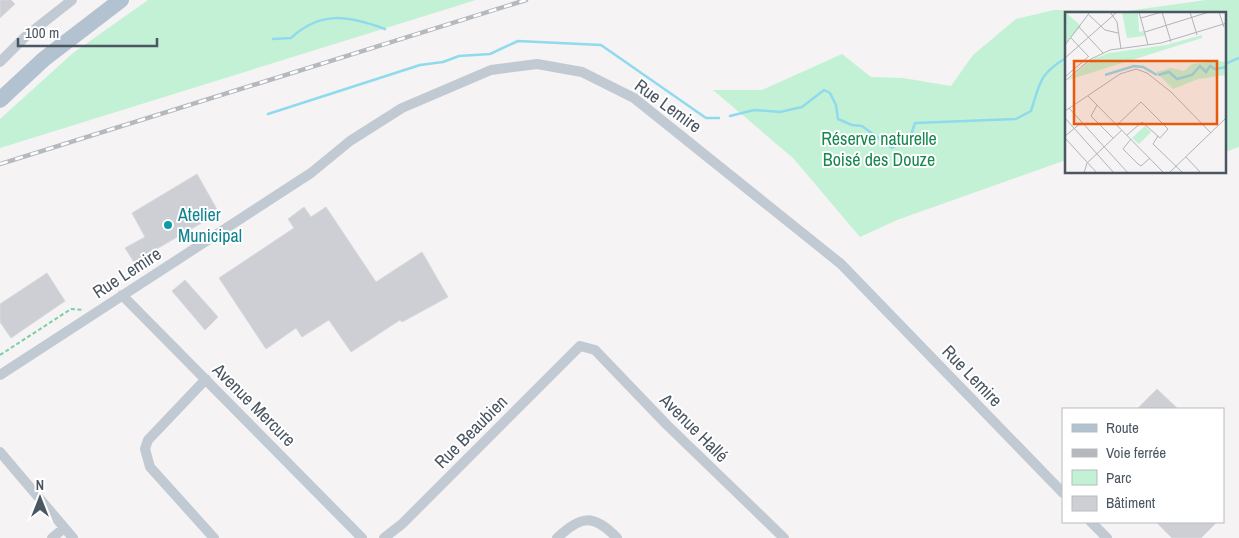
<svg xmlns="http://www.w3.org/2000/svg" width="1239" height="538" font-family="'Archivo Narrow',sans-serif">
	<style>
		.green { fill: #c3f1d5 }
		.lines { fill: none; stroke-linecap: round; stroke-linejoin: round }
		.stream { stroke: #90daee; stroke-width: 2.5 }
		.building { fill: #cdcfd5; stroke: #d7d9de }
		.path { stroke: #7ad0a6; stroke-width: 2; stroke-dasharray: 4 2.5; stroke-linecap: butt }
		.street { stroke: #c1cad2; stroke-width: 10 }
		.primary { stroke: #b3c2d1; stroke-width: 16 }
		.rail-casing { stroke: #b5b8bd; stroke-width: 4.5 }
		.rail { stroke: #fff; stroke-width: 2.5; stroke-dasharray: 8; stroke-linecap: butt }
		.culture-dot { fill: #0f9aa8; stroke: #fff; stroke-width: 2 }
		.labels { text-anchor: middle; stroke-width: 4; stroke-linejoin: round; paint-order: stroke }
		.street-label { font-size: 18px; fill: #4a5661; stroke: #fff }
		.park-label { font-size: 18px; fill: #17864f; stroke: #fff }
		.culture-label { font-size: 18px; fill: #0d838f; stroke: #fff; text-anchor: start }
		.inset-river { fill: none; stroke: #90daee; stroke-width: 2.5 }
		.inset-road { fill: none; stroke: #b1b4b9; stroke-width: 1 }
		.view { fill: #e8590c; fill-opacity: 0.15; stroke: #e8590c; stroke-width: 2.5 }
		.inset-edge { fill: none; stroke: #4a5661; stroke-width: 2.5 }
	</style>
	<rect width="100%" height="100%" fill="#f5f3f3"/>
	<path class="green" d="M 148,0 L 476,0 L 0,148 L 0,119 L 73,53 Z
		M 1206,0 L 1239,0 L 1239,147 L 1225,152 L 1225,14 L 1066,14 L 1066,160 L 897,220 L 860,237 L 793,158 L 713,90 L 762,90 L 842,54 L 871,77 L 903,78 L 951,86 L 973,55 L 1016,19 L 1054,10 L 1127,11 Z"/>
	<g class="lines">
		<path class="stream" d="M 273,39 L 291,38 C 321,10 349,16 385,29
			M 1225,64 L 1239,58
			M 268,114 L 420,65 L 443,62 L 459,56 L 490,54 L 518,41 L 601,45 L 706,118 L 719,118
			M 730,116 L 754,110 L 780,112 L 802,107 L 824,90 L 830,93 L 836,105 L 838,119 L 852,125 L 862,126 L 892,148 L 910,138 L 915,123 L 1016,119 L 1031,111 C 1040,83 1039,74 1066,58"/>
	</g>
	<path class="building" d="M 0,0 L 11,0 L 15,4 L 0,18 Z
		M 197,174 L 219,213 L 134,262 L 125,248 L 145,237 L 132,213 Z
		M 304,207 L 311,217 L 326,207 L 376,282 L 422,252 L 448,297 L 402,322 L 400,320 L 351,352 L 329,320 L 302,337 L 296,328 L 266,349 L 219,278 L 294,228 L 288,219 Z
		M 47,273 L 65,301 L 11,338 L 0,322 L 0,304 Z
		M 185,280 L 218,317 L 205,330 L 172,291 Z
		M 1157,389 L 1178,409 L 1137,409 Z
		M 1156,522 L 1217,522 L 1201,538 L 1172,538 Z"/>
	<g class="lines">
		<path class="path" d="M 0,355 L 71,309 L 84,310"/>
		<path class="street" d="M 0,62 L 25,37 L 72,0
			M 122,295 L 362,538
			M 0,375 L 311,173 L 350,141 L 402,108 L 491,70 L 537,64 L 582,72 L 634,98 L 841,264 L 1063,493
			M 206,379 L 148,440 L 145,449 L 150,467 L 214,538
			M 0,452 L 73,538
			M 1091,522 L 1107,538
			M 52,538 L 64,528
			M 384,538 L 402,524 L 580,346 L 595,350 L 667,425 L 784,538
			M 557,538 C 581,515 594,514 617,538"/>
		<path class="primary" d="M 0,100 L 44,59 L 121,0"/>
		<g class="rail-casing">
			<path id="rail" d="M 0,164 L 526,0"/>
		</g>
		<use href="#rail" class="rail"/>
	</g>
	<circle class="culture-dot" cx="168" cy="225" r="5"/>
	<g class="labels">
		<g class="street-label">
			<text transform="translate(668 106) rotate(36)" y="6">Rue Lemire</text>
			<text transform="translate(127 273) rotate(-33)" y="6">Rue Lemire</text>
			<text transform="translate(972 376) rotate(46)" y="6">Rue Lemire</text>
			<text transform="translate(254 405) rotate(45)" y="6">Avenue Mercure</text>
			<text transform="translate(694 428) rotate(45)" y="6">Avenue Hallé</text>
			<text transform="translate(471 432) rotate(-45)" y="6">Rue Beaubien</text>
		</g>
		<g class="park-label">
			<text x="879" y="145">Réserve naturelle<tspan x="879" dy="21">Boisé des Douze</tspan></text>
		</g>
		<g class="culture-label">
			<text x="178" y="221">Atelier<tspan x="178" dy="21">Municipal</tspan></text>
		</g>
	</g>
	<g transform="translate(1065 12)">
		<rect width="161" height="161" fill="#f5f3f3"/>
		<path d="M 0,0 L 16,14 L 0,32 ZM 57,0 L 73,0 L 74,20 L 79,19 L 80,24 L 62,26 ZM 137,23 L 137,26 L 3,68 L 28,47 L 44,41 L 101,33 ZM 153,49 L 161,50 L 161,63 L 133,67 L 108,77 L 91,60 L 106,56 L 119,59 L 127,52 ZM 80,114 L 86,120 L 74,132 L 67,126 Z" fill="#c3f1d5"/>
		<path class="inset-river" d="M 40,63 L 69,54 L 78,55 L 92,63M 93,63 L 104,60 L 112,67 L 127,63 L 135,54 L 141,60 L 145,54 L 150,57 L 162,55"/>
		<path class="inset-road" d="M 45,0 L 52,10 L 56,37M 74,0 L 83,33M 125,0 L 132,23M 154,0 L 159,15M 24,3 L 40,18 L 53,21M 76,6 L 97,0 L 106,30M 14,15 L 38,41M 80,20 L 144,0M 6,26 L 24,45M 0,33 L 25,0M 0,46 L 52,0M 0,65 L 24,44M 0,69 L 26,47 L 45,38 L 96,31 L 162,11M 23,84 L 99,161M 32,93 L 26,104 L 48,126M 4,96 L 63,161M 0,99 L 55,62 L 71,57 L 82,61 L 106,80 L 146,121M 0,106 L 49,161M 52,113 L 76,90 L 103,117 L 95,126 L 77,110 L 62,123M 0,124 L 16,111M 93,124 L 88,132 L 118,161M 0,126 L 32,161M 66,127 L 58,137 L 73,152 L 76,154 L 85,146M 121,145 L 136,161M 19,161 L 22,151 L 57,118M 104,161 L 162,105"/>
		<path class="view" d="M 9,49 L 152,49 L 152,112 L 9,112 Z"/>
		<rect width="161" height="161" class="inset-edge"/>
	</g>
	<rect x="1062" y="408" width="162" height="115" fill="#ffffff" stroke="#b7bbc0"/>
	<rect x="1072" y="424" width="25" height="8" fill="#b3c2d1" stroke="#b7bbc0"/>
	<text x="1106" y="433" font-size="15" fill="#4a5661">Route</text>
	<rect x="1072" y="449" width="25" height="8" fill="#b5b8bd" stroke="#b7bbc0"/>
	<text x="1106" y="458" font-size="15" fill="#4a5661">Voie ferrée</text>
	<rect x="1072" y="470" width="25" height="15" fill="#c3f1d5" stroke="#b7bbc0"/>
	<text x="1106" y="483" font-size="15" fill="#4a5661">Parc</text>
	<rect x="1072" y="496" width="25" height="15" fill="#cdcfd5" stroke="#b7bbc0"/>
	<text x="1106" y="508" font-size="15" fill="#4a5661">Bâtiment</text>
	<g transform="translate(40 498)" stroke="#ffffff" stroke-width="4" paint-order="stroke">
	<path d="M0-4L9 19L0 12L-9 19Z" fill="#4a5661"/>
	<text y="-8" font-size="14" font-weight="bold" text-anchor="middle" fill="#4a5661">N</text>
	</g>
	<path d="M18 38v8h139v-8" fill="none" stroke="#4a5661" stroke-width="2.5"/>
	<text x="25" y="38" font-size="15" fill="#4a5661" stroke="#ffffff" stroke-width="4" paint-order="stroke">100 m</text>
</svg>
